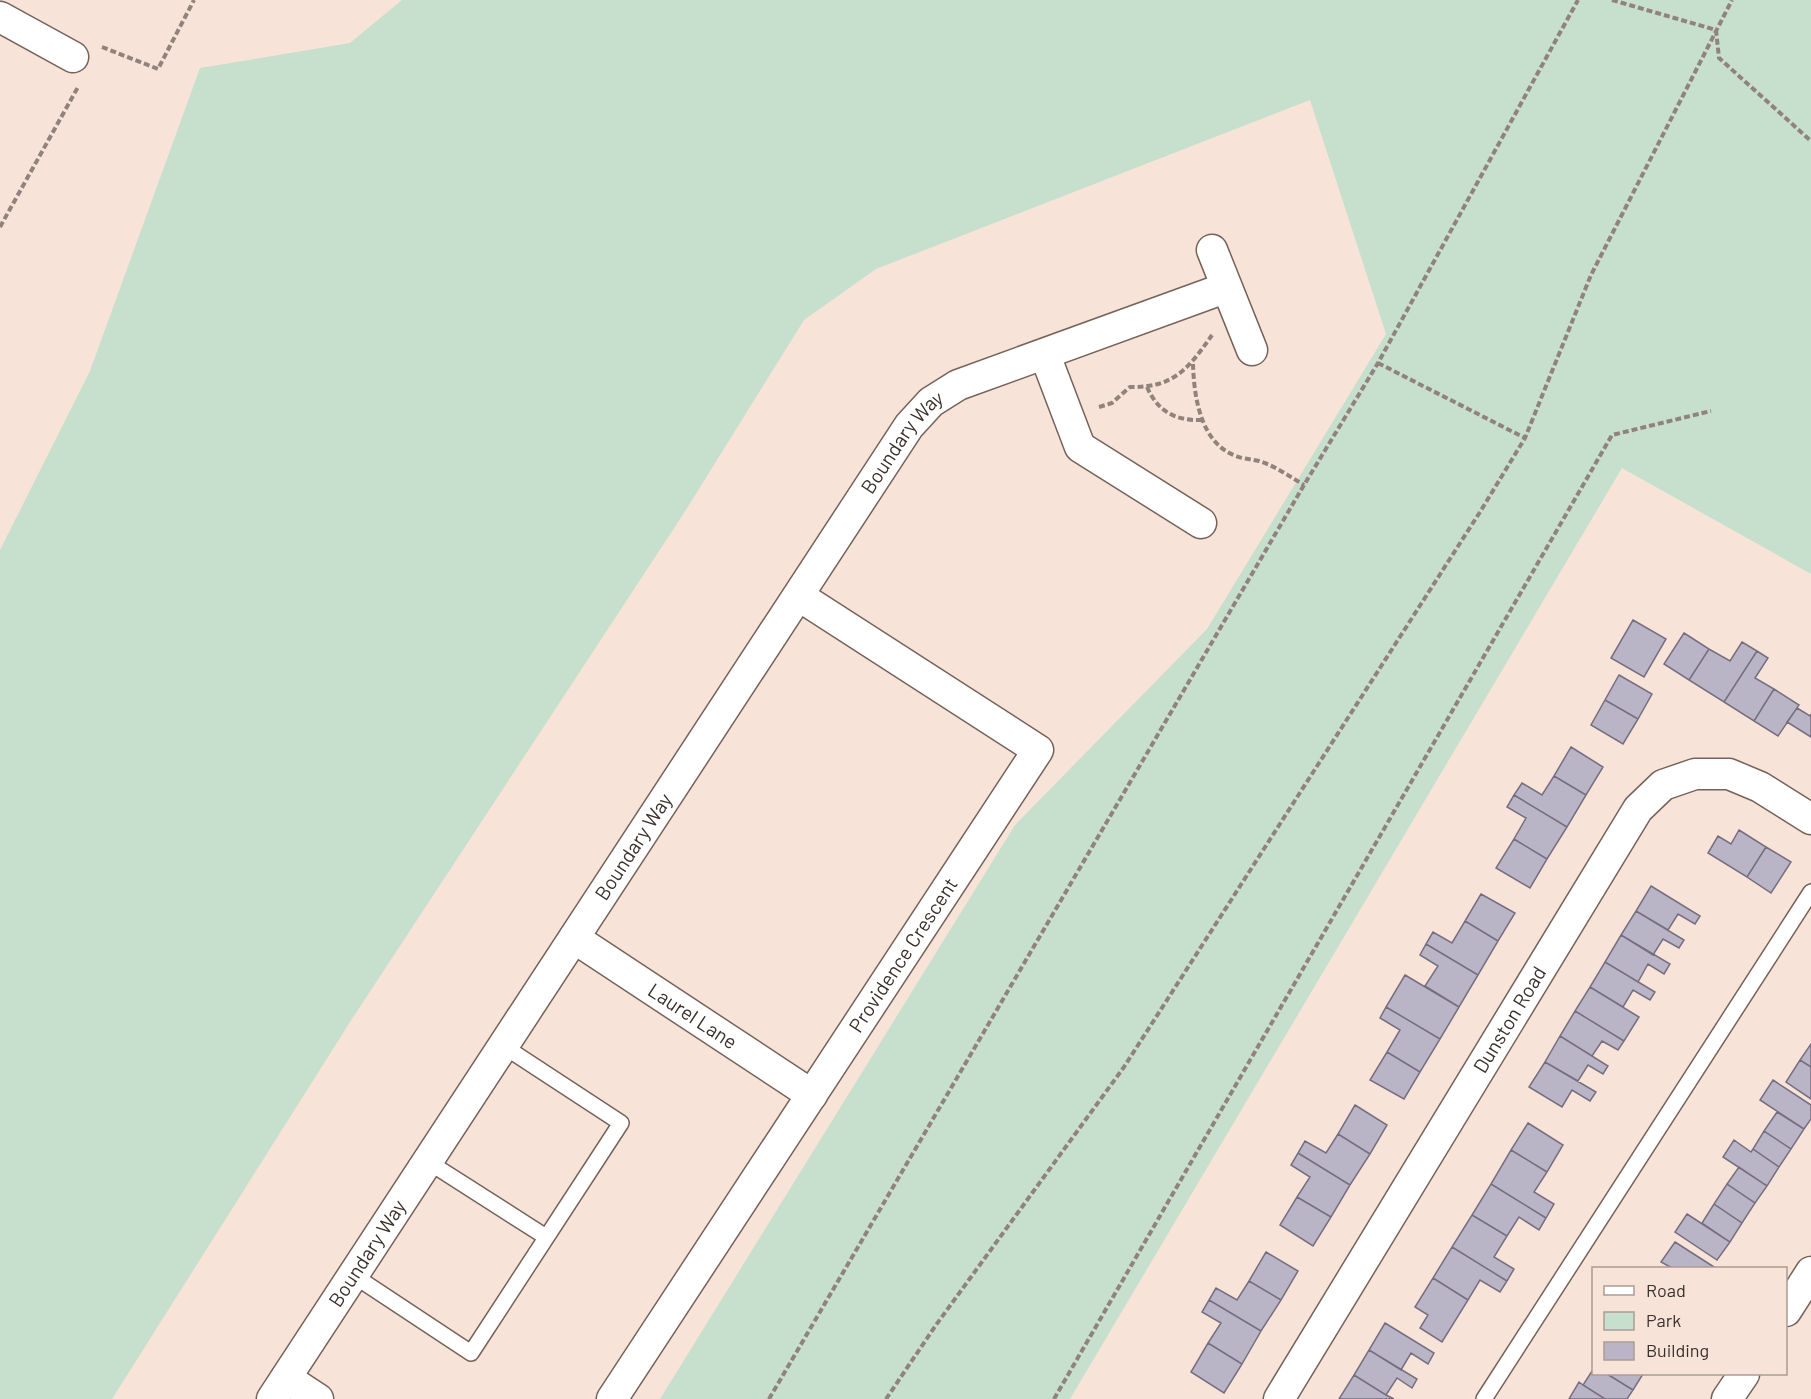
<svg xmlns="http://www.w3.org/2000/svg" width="1811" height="1399" font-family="Barlow,sans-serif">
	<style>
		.green { fill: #c7dfcd }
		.building { fill: #bab4c7; stroke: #756e80; stroke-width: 1.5 }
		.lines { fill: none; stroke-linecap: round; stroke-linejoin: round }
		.service-casing { stroke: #756359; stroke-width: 18 }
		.minor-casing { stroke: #756359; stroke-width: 33 }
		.path { stroke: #91837b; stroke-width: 4; stroke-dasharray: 6 3; stroke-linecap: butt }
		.service { stroke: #fff; stroke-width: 15 }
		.minor { stroke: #fff; stroke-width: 30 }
		.labels { text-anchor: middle; stroke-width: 6; stroke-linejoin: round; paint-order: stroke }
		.street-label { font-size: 20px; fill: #3a312d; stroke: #f8e3d8 }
	</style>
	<rect width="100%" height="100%" fill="#f8e3d8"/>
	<path class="green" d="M 402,0 L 1811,0 L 1811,574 L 1622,468 L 1070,1399 L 660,1399 L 1015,825 L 1207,629 L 1386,334 L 1310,100 L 876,269 L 804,320 L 684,513 L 350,1022 L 112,1399 L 0,1399 L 0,550 L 90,371 L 200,68 L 350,43 Z"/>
	<path class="building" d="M 1633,620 L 1666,639 L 1644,677 L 1611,658 Z
		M 1684,633 L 1709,649 L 1689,680 L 1664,664 Z
		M 1742,642 L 1757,651 L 1724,702 L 1689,680 L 1709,649 L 1730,661 Z
		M 1757,651 L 1768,658 L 1755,678 L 1774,689 L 1754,721 L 1724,702 Z
		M 1619,675 L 1652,694 L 1638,719 L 1605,700 Z
		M 1774,689 L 1799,705 L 1778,736 L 1754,721 Z
		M 1605,700 L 1638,719 L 1623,744 L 1591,725 Z
		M 1797,708 L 1810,716 L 1811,714 L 1811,737 L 1787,722 Z
		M 1571,747 L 1603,767 L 1586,795 L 1554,776 Z
		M 1554,776 L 1586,795 L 1567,827 L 1514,795 L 1522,783 L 1542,795 Z
		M 1514,795 L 1567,827 L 1547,859 L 1514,839 L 1526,818 L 1507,807 Z
		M 1739,830 L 1766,847 L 1747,877 L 1708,853 L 1718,836 L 1731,844 Z
		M 1514,839 L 1547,859 L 1530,888 L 1496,868 Z
		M 1766,847 L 1791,862 L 1771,893 L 1747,877 Z
		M 1651,886 L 1700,916 L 1695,924 L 1678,914 L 1668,930 L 1636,911 Z
		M 1481,894 L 1515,913 L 1498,941 L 1465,921 Z
		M 1636,911 L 1684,940 L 1679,948 L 1663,939 L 1653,955 L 1621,935 Z
		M 1465,921 L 1498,941 L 1478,975 L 1426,944 L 1433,932 L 1452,943 Z
		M 1621,935 L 1670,964 L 1664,974 L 1648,964 L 1638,982 L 1605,962 Z
		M 1426,944 L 1478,975 L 1459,1007 L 1425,986 L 1438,966 L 1420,955 Z
		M 1605,962 L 1655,992 L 1650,1000 L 1633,990 L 1623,1007 L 1590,987 Z
		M 1405,975 L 1459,1007 L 1440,1039 L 1386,1007 Z
		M 1590,987 L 1639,1017 L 1624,1041 L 1575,1011 Z
		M 1386,1007 L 1440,1039 L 1420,1072 L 1387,1052 L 1400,1030 L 1380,1018 Z
		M 1575,1011 L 1624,1041 L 1618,1050 L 1602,1041 L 1592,1056 L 1560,1036 Z
		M 1560,1036 L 1608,1066 L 1603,1074 L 1588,1065 L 1578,1081 L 1545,1062 Z
		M 1811,1044 L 1811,1067 L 1800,1060 Z
		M 1387,1052 L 1420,1072 L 1404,1099 L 1370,1080 Z
		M 1800,1060 L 1811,1067 L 1811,1099 L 1786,1082 Z
		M 1545,1062 L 1596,1092 L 1590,1101 L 1572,1090 L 1562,1107 L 1529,1087 Z
		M 1773,1080 L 1811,1105 L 1811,1119 L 1804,1129 L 1760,1100 Z
		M 1355,1105 L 1387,1125 L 1370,1154 L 1338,1134 Z
		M 1777,1112 L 1804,1129 L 1791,1149 L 1764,1131 Z
		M 1528,1123 L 1563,1145 L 1547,1172 L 1511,1150 Z
		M 1764,1131 L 1791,1149 L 1779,1167 L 1753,1149 Z
		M 1338,1134 L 1370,1154 L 1350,1185 L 1298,1153 L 1305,1141 L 1326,1153 Z
		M 1734,1140 L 1751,1152 L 1753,1149 L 1779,1167 L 1767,1186 L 1723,1157 Z
		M 1511,1150 L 1547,1172 L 1534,1192 L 1554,1204 L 1546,1218 L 1491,1184 Z
		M 1298,1153 L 1350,1185 L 1331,1217 L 1297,1197 L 1310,1177 L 1291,1165 Z
		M 1739,1167 L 1767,1186 L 1755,1203 L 1727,1184 Z
		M 1491,1184 L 1546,1218 L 1539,1230 L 1519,1217 L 1507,1236 L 1472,1215 Z
		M 1727,1184 L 1755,1203 L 1742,1223 L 1714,1204 Z
		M 1297,1197 L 1331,1217 L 1313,1246 L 1280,1225 Z
		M 1714,1204 L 1742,1223 L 1730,1242 L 1702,1223 Z
		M 1687,1214 L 1730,1242 L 1717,1260 L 1675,1232 Z
		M 1472,1215 L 1507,1236 L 1494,1257 L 1514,1269 L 1507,1281 L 1452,1247 Z
		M 1675,1242 L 1714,1267 L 1713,1268 L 1672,1268 L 1661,1262 Z
		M 1452,1247 L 1507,1281 L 1500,1292 L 1480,1280 L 1468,1300 L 1433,1278 Z
		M 1266,1252 L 1298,1271 L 1281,1300 L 1249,1281 Z
		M 1433,1278 L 1468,1300 L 1442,1342 L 1420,1328 L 1428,1315 L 1415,1307 Z
		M 1249,1281 L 1281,1300 L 1261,1331 L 1209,1300 L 1216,1288 L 1237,1300 Z
		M 1209,1300 L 1261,1331 L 1242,1364 L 1208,1343 L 1221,1323 L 1202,1312 Z
		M 1385,1323 L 1434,1353 L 1428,1364 L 1411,1353 L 1401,1370 L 1369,1350 Z
		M 1208,1343 L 1242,1364 L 1224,1393 L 1191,1372 Z
		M 1369,1350 L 1417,1379 L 1412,1388 L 1397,1378 L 1386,1395 L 1354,1375 Z
		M 1594,1368 L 1594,1374 L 1607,1374 L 1633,1390 L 1627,1399 L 1605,1399 L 1583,1385 Z
		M 1607,1374 L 1643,1374 L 1633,1390 Z
		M 1354,1375 L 1386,1395 L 1394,1399 L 1339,1399 Z
		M 1579,1382 L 1583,1385 L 1605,1399 L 1569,1399 Z"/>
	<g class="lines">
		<g class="service-casing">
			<path id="service" d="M 427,1161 L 546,1237
				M 353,1275 L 471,1353 L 621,1123 L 502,1045
				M 1484,1399 L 1811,892"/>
		</g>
		<g class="minor-casing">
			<g id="minor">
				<path d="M 0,17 L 73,57"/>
				<path d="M 1212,250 L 1252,350"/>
				<path d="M 1045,355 L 1080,447 L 1201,523"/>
				<path id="s1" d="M 574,938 L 812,1095"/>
				<path d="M 1786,1311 L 1811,1272"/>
				<path d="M 286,1378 L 318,1399"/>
				<path id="s2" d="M 272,1399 L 909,426 L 931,402 L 958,385 L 1225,288"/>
				<path id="s3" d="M 612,1399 L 1038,750 L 799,596"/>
				<path id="s4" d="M 1279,1399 L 1638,809 L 1663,785 L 1695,774 L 1729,774 L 1760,787 L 1811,819"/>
				<path d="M 1727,1399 L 1744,1374"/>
			</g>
		</g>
		<path class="path" d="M 1612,0 L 1716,30 L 1719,58 L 1811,141
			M 102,47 L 158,69 L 194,0
			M 0,227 L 78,87
			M 1378,363 L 1525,438
			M 1193,364 C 1194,396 1200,443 1236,456 C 1243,459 1251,459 1259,461 C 1275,466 1289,476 1304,485
			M 1147,387 C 1158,412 1176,421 1202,420
			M 1099,407 L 1112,403 L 1130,387 C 1174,388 1189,368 1212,335
			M 769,1399 L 1304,485 L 1378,363 L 1578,0
			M 886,1399 L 936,1325 L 1124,1067 L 1480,512 L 1525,438 L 1591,275 L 1732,0
			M 1054,1399 L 1612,435 L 1711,411"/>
		<use href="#service" class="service"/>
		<use href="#minor" class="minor"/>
	</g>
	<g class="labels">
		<g class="street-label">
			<text dy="7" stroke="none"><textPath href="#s2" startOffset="1146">Boundary Way</textPath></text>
			<text dy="7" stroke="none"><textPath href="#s2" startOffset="660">Boundary Way</textPath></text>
			<text dy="7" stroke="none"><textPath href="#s3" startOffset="531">Providence Crescent</textPath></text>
			<text dy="7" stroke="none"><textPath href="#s1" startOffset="142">Laurel Lane</textPath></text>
			<text dy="7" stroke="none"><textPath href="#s4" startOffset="444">Dunston Road</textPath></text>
			<text dy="7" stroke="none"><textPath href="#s2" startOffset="174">Boundary Way</textPath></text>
		</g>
	</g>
	<rect x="1592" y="1267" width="195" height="108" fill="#f8e3d8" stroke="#ac9c94" stroke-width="1.5"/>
	<rect x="1604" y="1286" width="30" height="9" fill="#ffffff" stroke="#ac9c94" stroke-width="1.5"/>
	<text x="1646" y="1297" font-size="18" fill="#3a312d">Road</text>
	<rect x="1604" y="1312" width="30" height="18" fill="#c7dfcd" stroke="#ac9c94" stroke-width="1.5"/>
	<text x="1646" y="1327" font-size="18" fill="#3a312d">Park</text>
	<rect x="1604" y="1342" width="30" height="18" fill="#bab4c7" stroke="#ac9c94" stroke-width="1.5"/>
	<text x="1646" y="1357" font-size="18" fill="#3a312d">Building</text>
</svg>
